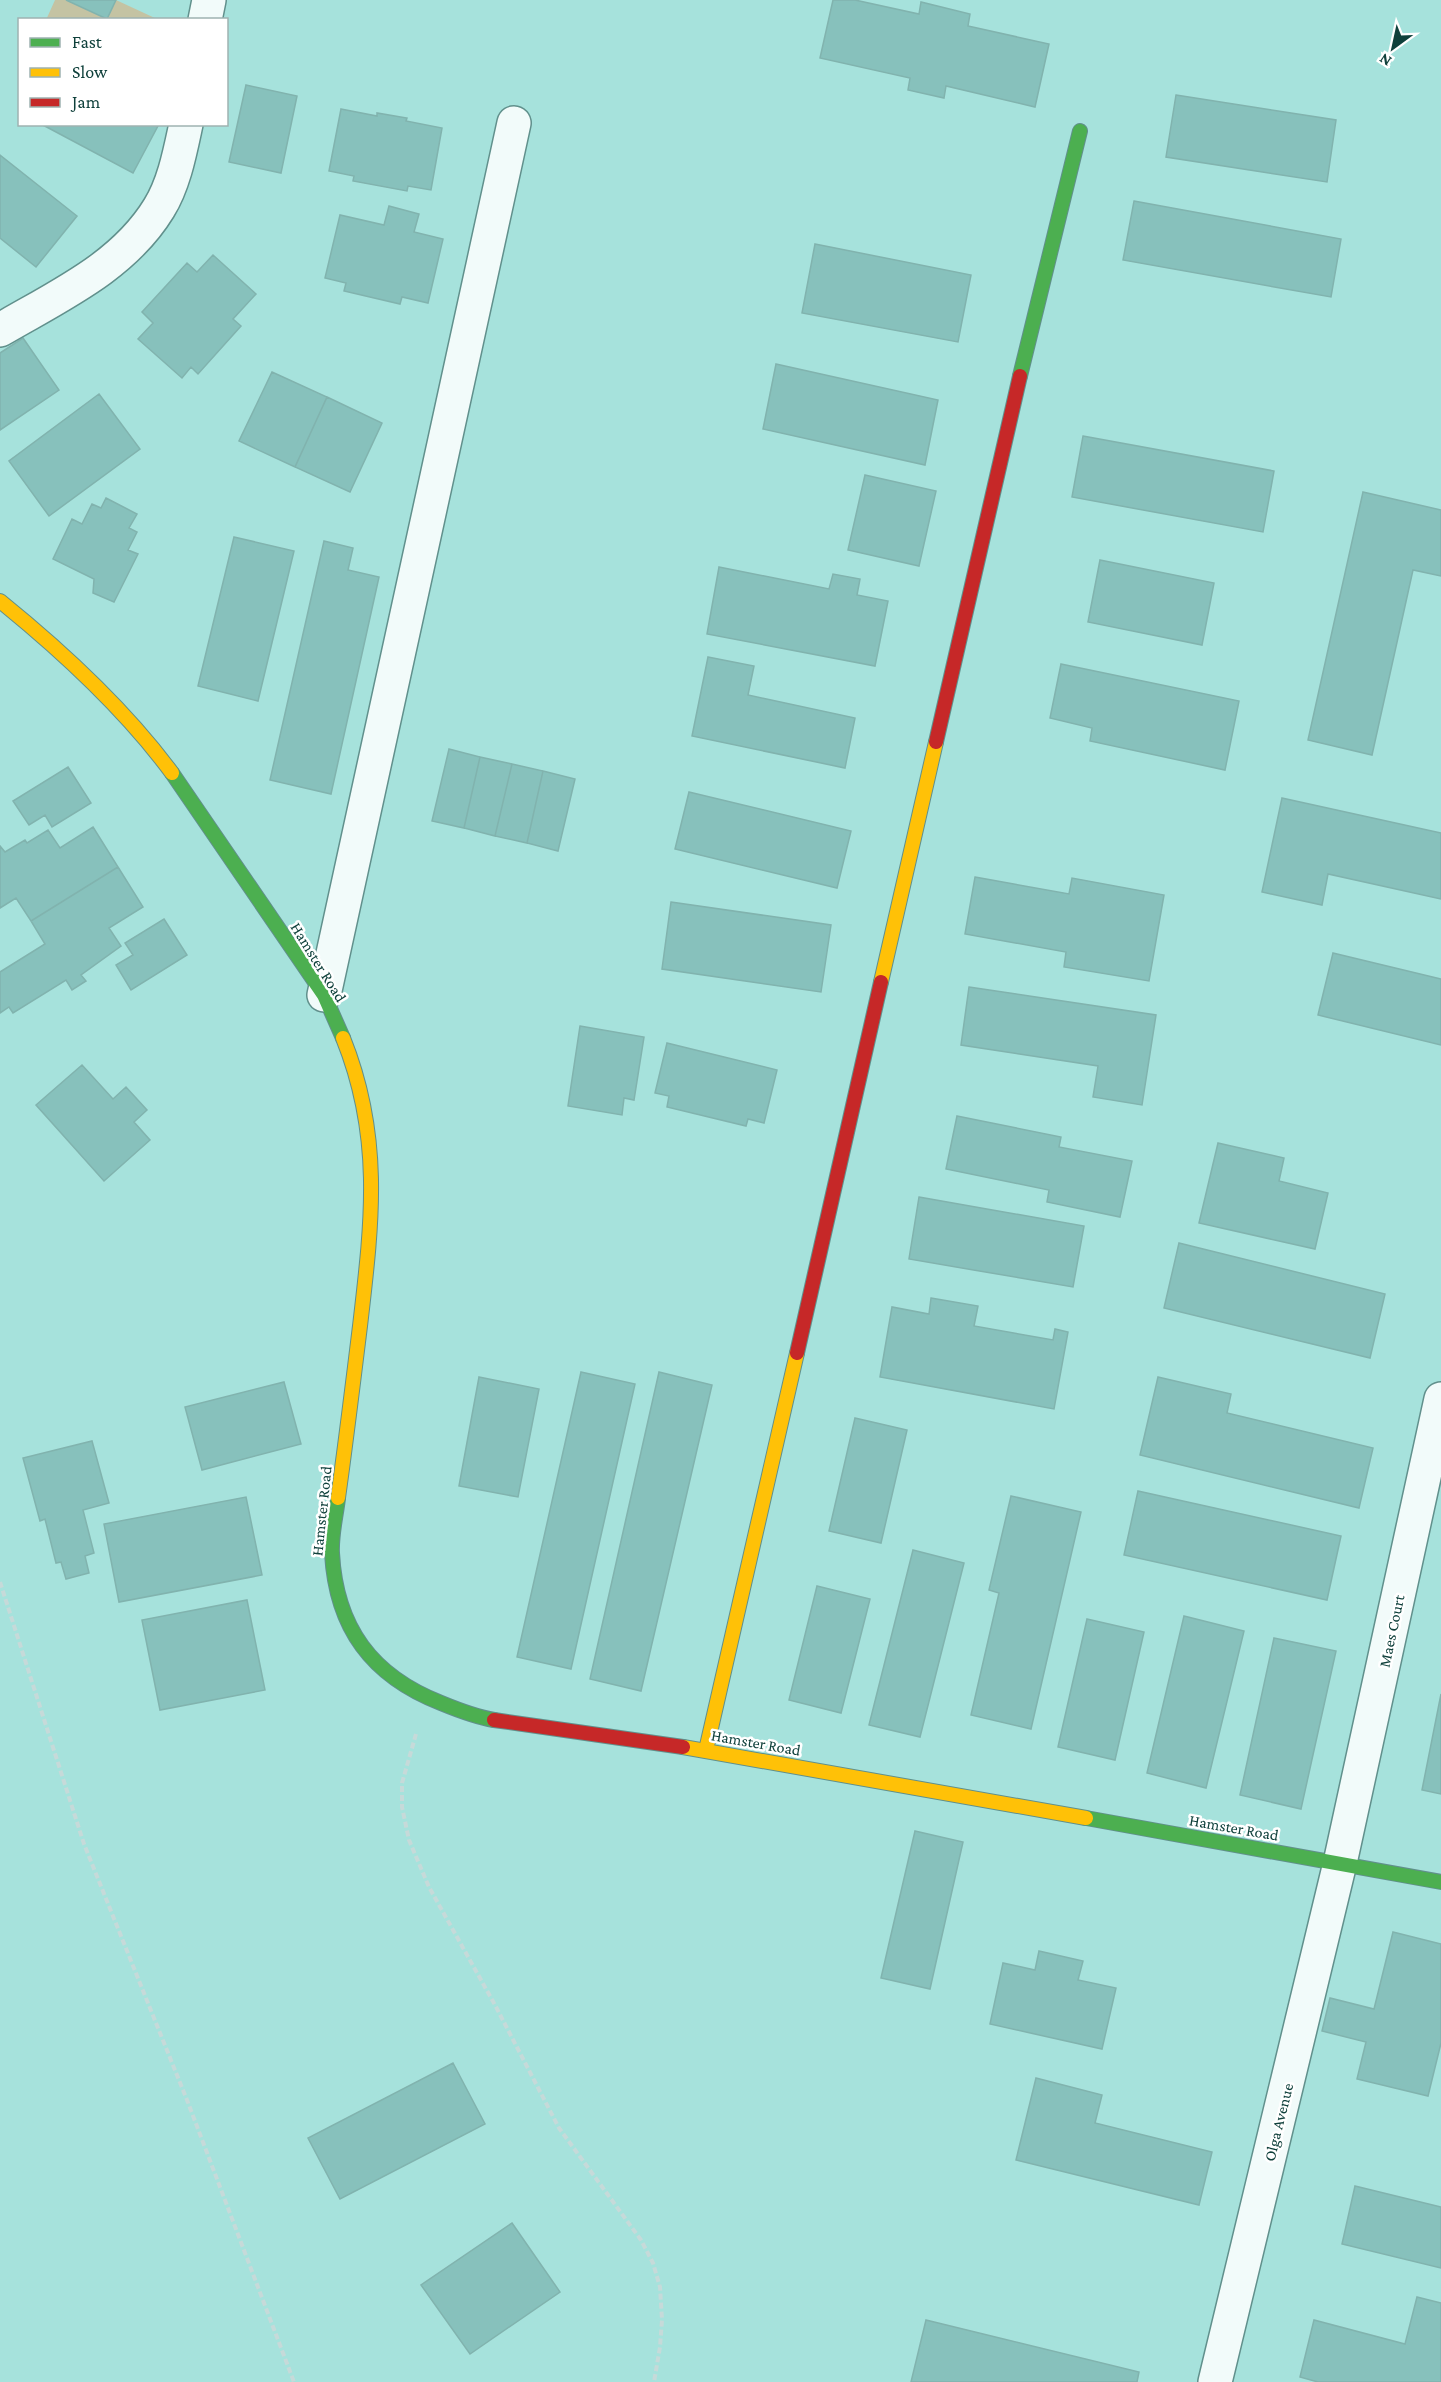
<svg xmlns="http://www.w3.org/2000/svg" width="1441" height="2382" font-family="'Crimson Pro',serif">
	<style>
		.green { fill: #c4c3a3 }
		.building { fill: #87c1bc; stroke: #81b3ae; stroke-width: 1.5 }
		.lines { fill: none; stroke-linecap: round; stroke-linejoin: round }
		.street-casing { stroke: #61908c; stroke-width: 36 }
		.fast-casing { stroke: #61908c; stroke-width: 16 }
		.slow-casing { stroke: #61908c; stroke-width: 16 }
		.jam-casing { stroke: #61908c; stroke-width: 16 }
		.path { stroke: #c6dad9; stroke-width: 4; stroke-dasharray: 6 3; stroke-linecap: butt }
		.street { stroke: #f2fbfa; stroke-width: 33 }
		.fast { stroke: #4caf50; stroke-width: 14 }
		.slow { stroke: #ffc107; stroke-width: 14 }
		.jam { stroke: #c62828; stroke-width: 14 }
		.labels { text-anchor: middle; stroke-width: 5; stroke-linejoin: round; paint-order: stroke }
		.street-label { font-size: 16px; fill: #0f403b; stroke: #fff }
	</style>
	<rect width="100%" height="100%" fill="#a6e2dc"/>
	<path class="green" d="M 55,0 L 66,0 L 107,19 L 116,0 L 157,19 L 46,20 Z"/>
	<path class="building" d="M 66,0 L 116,0 L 107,19 Z
		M 833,0 L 855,0 L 919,14 L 921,2 L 970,14 L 968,26 L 1049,44 L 1035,107 L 946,86 L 944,98 L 908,90 L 910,78 L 820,58 Z
		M 246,85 L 297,96 L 281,173 L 229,162 Z
		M 1176,95 L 1336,120 L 1327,182 L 1166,157 Z
		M 341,109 L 377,116 L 377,113 L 407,118 L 406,121 L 442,128 L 431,190 L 408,186 L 407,191 L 353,181 L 354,176 L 329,171 Z
		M 41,124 L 159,124 L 133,173 Z
		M 0,155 L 77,216 L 36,267 L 0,238 Z
		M 1134,201 L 1341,239 L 1331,297 L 1123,260 Z
		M 389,206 L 419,214 L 414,232 L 443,239 L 428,303 L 402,297 L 400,304 L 344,291 L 346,283 L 325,278 L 340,215 L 384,225 Z
		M 815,244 L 971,275 L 958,342 L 802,313 Z
		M 213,255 L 256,294 L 233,319 L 241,326 L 198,374 L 191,367 L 182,378 L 138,339 L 153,323 L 142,312 L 187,263 L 197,272 Z
		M 23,338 L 59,390 L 0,430 L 0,353 Z
		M 776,364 L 938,400 L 925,465 L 763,429 Z
		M 272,372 L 327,397 L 295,467 L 239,441 Z
		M 99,394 L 140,449 L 49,516 L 9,461 Z
		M 327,397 L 382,423 L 350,492 L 295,467 Z
		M 1083,436 L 1274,471 L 1263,532 L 1072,497 Z
		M 865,475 L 936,491 L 919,566 L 848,550 Z
		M 1363,492 L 1441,510 L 1441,576 L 1413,570 L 1372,755 L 1308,740 Z
		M 106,498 L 137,514 L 129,528 L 137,532 L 128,550 L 138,554 L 114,602 L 93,593 L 94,579 L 53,559 L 72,519 L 82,524 L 92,504 L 101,508 Z
		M 234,537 L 294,551 L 258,701 L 198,686 Z
		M 324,541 L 353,548 L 348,570 L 379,577 L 331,794 L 270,780 Z
		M 1100,560 L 1214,583 L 1202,645 L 1088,622 Z
		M 719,567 L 829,589 L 833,574 L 860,579 L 857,595 L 888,601 L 875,666 L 707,634 Z
		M 708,657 L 754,666 L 748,695 L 855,718 L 845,768 L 692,736 Z
		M 1061,664 L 1239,701 L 1225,770 L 1090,741 L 1092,728 L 1050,718 Z
		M 449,749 L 480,757 L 464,828 L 432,821 Z
		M 480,757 L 512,764 L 495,836 L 464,828 Z
		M 512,764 L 543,771 L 527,843 L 495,836 Z
		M 68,767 L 91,803 L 52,827 L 45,815 L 29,825 L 13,801 Z
		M 543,771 L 575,779 L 558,851 L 527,843 Z
		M 689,792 L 851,831 L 837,888 L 675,849 Z
		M 1282,798 L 1441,833 L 1441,899 L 1328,874 L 1322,905 L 1262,892 Z
		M 93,827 L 118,867 L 31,921 L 16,898 L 0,908 L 0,846 L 5,852 L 25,840 L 27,843 L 48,830 L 60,848 Z
		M 118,867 L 143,907 L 109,928 L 121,946 L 81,975 L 86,981 L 72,990 L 66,980 L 13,1013 L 9,1007 L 0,1013 L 0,972 L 45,944 L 31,921 Z
		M 975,877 L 1069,894 L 1072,878 L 1164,895 L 1149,981 L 1064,967 L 1066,952 L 965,934 Z
		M 671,902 L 831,925 L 821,992 L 662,969 Z
		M 164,919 L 187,955 L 131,990 L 116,965 L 133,955 L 125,943 Z
		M 1333,953 L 1441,979 L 1441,1045 L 1318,1015 Z
		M 969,987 L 1156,1015 L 1142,1105 L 1093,1097 L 1098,1066 L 961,1045 Z
		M 580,1026 L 644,1037 L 634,1100 L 624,1098 L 622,1115 L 568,1106 Z
		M 667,1043 L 777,1070 L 764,1123 L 748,1119 L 746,1126 L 667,1107 L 669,1096 L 655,1093 Z
		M 82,1065 L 113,1099 L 126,1087 L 147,1110 L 134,1122 L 150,1140 L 104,1181 L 36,1105 Z
		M 957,1116 L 1061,1137 L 1059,1147 L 1132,1161 L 1120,1217 L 1047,1202 L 1049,1190 L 946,1169 Z
		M 1218,1143 L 1284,1158 L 1279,1181 L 1328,1193 L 1315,1249 L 1199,1223 Z
		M 919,1197 L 1084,1226 L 1073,1287 L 909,1259 Z
		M 1179,1243 L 1385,1294 L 1370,1358 L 1164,1308 Z
		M 931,1298 L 978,1306 L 974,1326 L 1053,1340 L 1055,1329 L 1068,1332 L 1054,1409 L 880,1377 L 892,1307 L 929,1314 Z
		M 581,1372 L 635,1384 L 571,1669 L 517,1657 Z
		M 659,1372 L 712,1385 L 641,1691 L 590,1679 Z
		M 479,1377 L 539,1389 L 518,1497 L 459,1486 Z
		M 1158,1377 L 1231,1394 L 1227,1413 L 1373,1448 L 1359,1508 L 1140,1455 Z
		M 284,1382 L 301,1444 L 202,1470 L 185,1407 Z
		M 855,1418 L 907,1430 L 881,1543 L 829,1531 Z
		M 92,1441 L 109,1503 L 83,1510 L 94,1553 L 85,1556 L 89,1573 L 66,1579 L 61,1562 L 56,1563 L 45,1519 L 40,1521 L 23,1458 Z
		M 1138,1491 L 1341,1536 L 1327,1600 L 1124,1555 Z
		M 1011,1496 L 1081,1512 L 1031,1729 L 971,1715 L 999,1593 L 989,1590 Z
		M 246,1497 L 262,1575 L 119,1602 L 104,1524 Z
		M 913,1550 L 964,1563 L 920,1737 L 869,1725 Z
		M 817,1586 L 870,1599 L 841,1713 L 789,1700 Z
		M 247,1600 L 265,1690 L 160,1710 L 142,1620 Z
		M 1184,1616 L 1244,1631 L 1206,1788 L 1147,1773 Z
		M 1087,1619 L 1144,1632 L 1115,1760 L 1058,1747 Z
		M 1274,1638 L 1336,1651 L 1301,1809 L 1240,1795 Z
		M 1441,1694 L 1441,1794 L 1422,1790 Z
		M 915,1831 L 963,1842 L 930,1989 L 881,1978 Z
		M 1393,1932 L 1441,1944 L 1441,2043 L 1428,2096 L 1357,2079 L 1366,2042 L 1322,2031 L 1330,1998 L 1374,2009 Z
		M 1039,1951 L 1083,1961 L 1078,1980 L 1116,1988 L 1102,2049 L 990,2024 L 1003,1963 L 1035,1970 Z
		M 453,2063 L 485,2124 L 340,2199 L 308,2138 Z
		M 1036,2078 L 1102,2095 L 1095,2123 L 1212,2152 L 1199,2205 L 1016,2160 Z
		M 1355,2186 L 1441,2207 L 1441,2268 L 1342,2244 Z
		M 512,2223 L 560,2292 L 470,2354 L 421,2285 Z
		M 1417,2297 L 1441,2303 L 1441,2382 L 1318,2382 L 1300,2377 L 1314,2320 L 1405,2344 Z
		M 926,2320 L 1139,2372 L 1137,2382 L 911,2382 Z"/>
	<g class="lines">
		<g class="street-casing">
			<path id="street" d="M 205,20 L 209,0
				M 0,330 C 58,296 123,267 159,208 C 174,184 180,152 186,124
				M 324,995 L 514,123
				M 1215,2382 L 1340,1863 L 1441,1399"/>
		</g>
		<g class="fast-casing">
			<path id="fast" d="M 1020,376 L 1080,131
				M 172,773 L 324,995 L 343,1038
				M 338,1498 C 336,1516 331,1535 332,1553 C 336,1628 372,1676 441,1703 C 458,1710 476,1717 494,1720
				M 1086,1818 L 1441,1882"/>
		</g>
		<g class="slow-casing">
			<path id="slow" d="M 0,601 C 63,652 124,708 172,773
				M 881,982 L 936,742
				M 338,1498 C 346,1441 353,1383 360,1326 C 372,1223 383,1137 343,1038
				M 683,1747 L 1086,1818
				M 706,1750 L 797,1353"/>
		</g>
		<g class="jam-casing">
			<path id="jam" d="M 936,742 L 1020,376
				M 797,1353 L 881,982
				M 494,1720 L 683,1747"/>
		</g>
		<path class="path" d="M 0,1582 L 84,1844 L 187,2100 L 294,2382
			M 416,1734 L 402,1783 L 402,1807 L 409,1840 L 429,1887 L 495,2005 L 559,2128 L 641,2240 L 653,2263 L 660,2287 L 662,2320 L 660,2347 L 654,2382"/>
		<use href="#street" class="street"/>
		<use href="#fast" class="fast"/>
		<use href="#slow" class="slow"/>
		<use href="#jam" class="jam"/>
	</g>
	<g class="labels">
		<g class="street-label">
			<text transform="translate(319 962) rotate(58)" y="6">Hamster Road</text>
			<text transform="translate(321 1511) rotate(-84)" y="6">Hamster Road</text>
			<text transform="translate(1391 1631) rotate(-78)" y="6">Maes Court</text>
			<text transform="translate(756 1742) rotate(10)" y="6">Hamster Road</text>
			<text transform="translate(1234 1827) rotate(10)" y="6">Hamster Road</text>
			<text transform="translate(1278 2122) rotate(-76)" y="6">Olga Avenue</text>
		</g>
	</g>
	<rect x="18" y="18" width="210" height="108" fill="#ffffff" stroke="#9fb3b1" stroke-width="1.5"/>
	<rect x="30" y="38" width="30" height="9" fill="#4caf50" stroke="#9fb3b1" stroke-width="1.5"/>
	<text x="72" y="48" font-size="18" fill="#0f403b">Fast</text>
	<rect x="30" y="68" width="30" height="9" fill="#ffc107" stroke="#9fb3b1" stroke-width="1.5"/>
	<text x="72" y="78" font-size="18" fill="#0f403b">Slow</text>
	<rect x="30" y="98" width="30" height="9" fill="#c62828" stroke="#9fb3b1" stroke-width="1.5"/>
	<text x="72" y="108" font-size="18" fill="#0f403b">Jam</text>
	<g transform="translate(1393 48) rotate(213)" stroke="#ffffff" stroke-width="4.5" paint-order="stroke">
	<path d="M0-4.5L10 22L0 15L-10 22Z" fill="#0f403b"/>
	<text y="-9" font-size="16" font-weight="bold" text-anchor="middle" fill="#0f403b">N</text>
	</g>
</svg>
